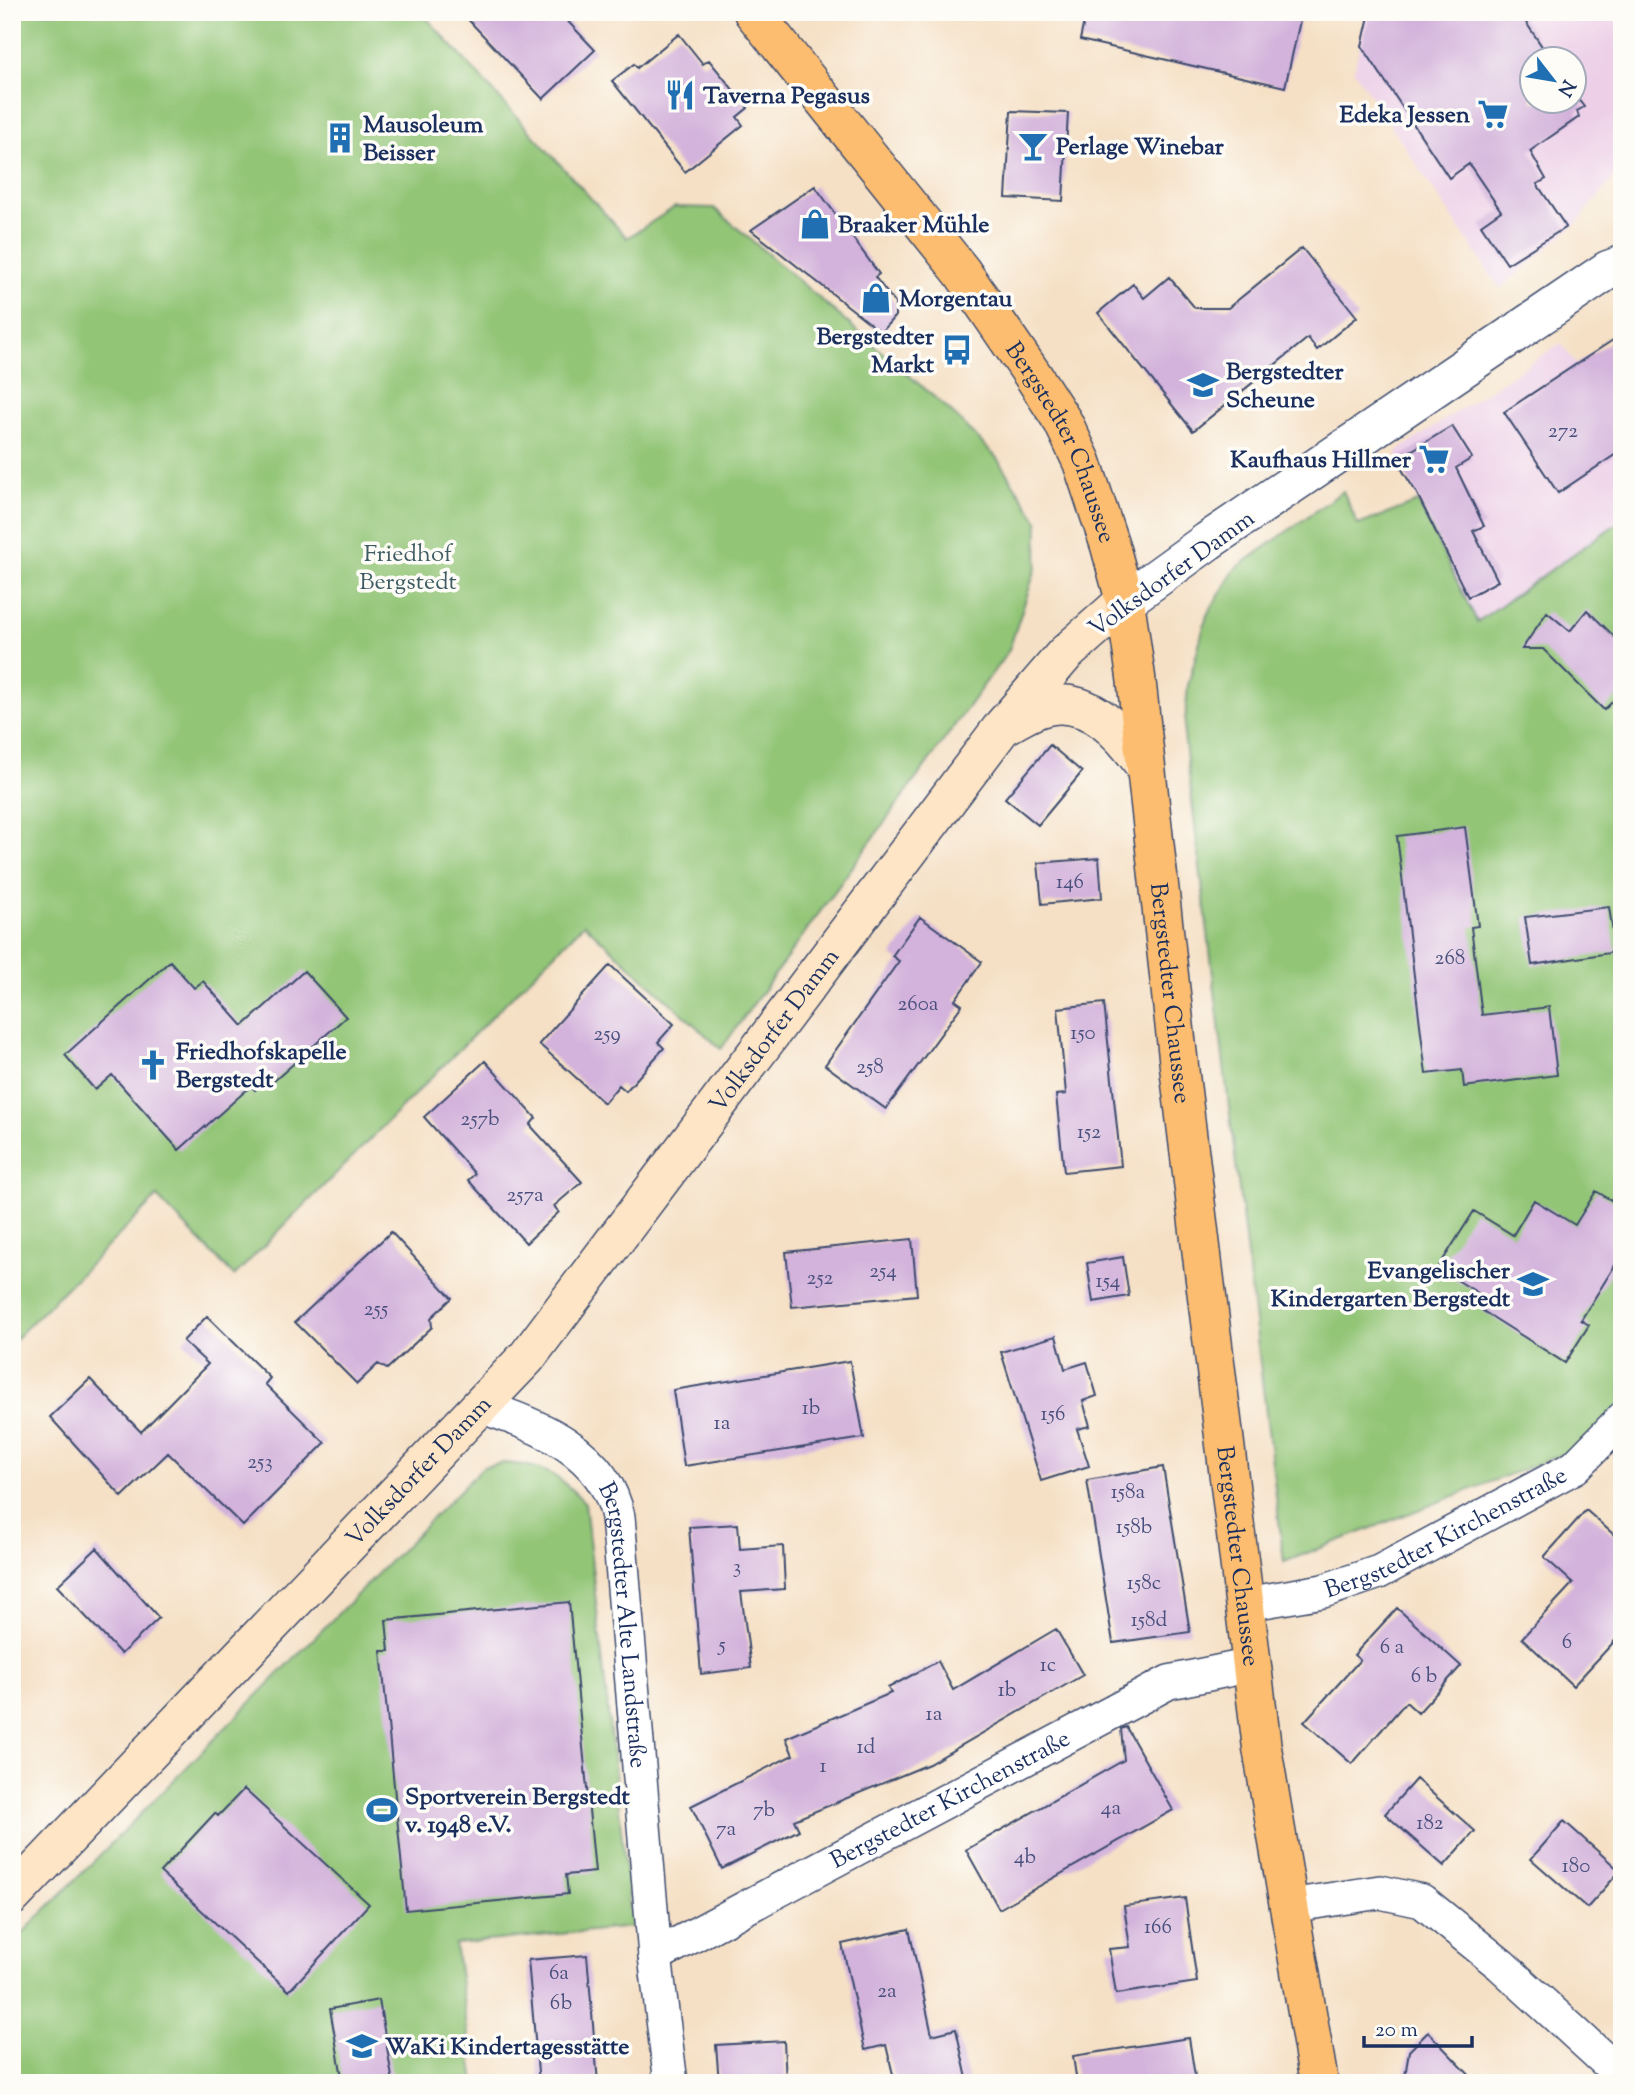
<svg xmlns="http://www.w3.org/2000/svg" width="1634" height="2095" font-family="'Sorts Mill Goudy',serif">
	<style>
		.built { fill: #edd0e8; fill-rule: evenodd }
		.green { fill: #92c576; stroke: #567a6a; stroke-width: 2 }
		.building { fill: #d3b2db }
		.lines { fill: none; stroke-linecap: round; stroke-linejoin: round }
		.minor-casing { stroke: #3c4a6d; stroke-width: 36 }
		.tertiary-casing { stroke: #3c4a6d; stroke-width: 41 }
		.secondary-casing { stroke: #3c4a6d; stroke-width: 41 }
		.primary-casing { stroke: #3c4a6d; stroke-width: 41 }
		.minor { stroke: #fff; stroke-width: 33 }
		.tertiary { stroke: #fff; stroke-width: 38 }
		.secondary { stroke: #fee5c5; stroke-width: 38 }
		.primary { stroke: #fcbd6f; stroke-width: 38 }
		.labels { text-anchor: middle; stroke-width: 7; stroke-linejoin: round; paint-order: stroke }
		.number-label { font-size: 21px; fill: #49507d }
		.poi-label { font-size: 24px; font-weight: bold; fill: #1b2f5e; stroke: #fdfcf7; text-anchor: start }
		.street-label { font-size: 24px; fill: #1b2f5e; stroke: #fdfcf7 }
		.park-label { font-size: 24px; fill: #3f5c65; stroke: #fdfcf7 }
	</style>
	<rect width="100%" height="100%" fill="#fdfcf7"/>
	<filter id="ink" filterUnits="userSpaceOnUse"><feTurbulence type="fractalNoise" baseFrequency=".0143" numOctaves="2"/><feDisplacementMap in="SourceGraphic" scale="14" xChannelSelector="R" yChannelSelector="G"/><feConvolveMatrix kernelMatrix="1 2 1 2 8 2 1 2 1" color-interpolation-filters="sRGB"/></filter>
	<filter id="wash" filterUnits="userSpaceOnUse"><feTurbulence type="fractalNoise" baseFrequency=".00686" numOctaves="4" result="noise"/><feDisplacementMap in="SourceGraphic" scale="28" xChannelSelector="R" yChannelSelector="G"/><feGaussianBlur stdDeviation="1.57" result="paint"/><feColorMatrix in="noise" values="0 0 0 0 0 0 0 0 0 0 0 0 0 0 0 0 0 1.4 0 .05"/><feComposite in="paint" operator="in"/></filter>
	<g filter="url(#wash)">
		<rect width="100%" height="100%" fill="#f5e0c5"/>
		<path class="built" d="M 1367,12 L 1622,12 L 1622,168 L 1577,223 L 1500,289 L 1354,71 ZM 1532,60 L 1574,60 L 1574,102 L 1532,102 Z
			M 1561,343 L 1622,430 L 1622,520 L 1476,623 L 1396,452 Z"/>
		<path class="green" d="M 12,12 L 421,12 L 627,238 L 675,207 L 714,208 L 947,408 L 996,457 L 1038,521 L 1037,565 L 1009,650 L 721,1049 L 584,924 L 234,1276 L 157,1197 L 12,1342 Z
			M 1343,491 L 1358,525 L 1418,502 L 1477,622 L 1622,520 L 1622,1402 L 1596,1441 L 1284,1562 L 1184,735 L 1188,685 L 1207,615 L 1235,569 Z
			M 503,1463 C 543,1465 558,1474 585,1503 L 632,1927 L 455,1944 L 475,2083 L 12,2083 L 12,1944 L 483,1467 Z"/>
		<g id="blocks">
			<path class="building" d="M 461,12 L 559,12 L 595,50 L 543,99 Z
				M 1086,12 L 1302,12 L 1285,87 L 1080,40 Z
				M 1370,12 L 1519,12 L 1551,60 L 1532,60 L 1532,102 L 1574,102 L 1574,94 L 1584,107 L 1577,111 L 1579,117 L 1530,151 L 1546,179 L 1537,184 L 1566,227 L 1507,264 L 1481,225 L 1501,211 L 1469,164 L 1449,178 L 1362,46 Z
				M 679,34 L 703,64 L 709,60 L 748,108 L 737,117 L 743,125 L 685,172 L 612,81 L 634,64 L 637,68 Z
				M 1011,111 L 1068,113 L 1063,201 L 1006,198 Z
				M 815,186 L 879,274 L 875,277 L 895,303 L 895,316 L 881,332 L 751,230 Z
				M 1302,248 L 1357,317 L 1317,350 L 1308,338 L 1193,431 L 1098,313 L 1133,284 L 1144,298 L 1169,277 L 1195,308 L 1228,308 Z
				M 1622,334 L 1622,450 L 1558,493 L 1504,412 Z
				M 1452,426 L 1472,458 L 1456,468 L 1484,526 L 1473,531 L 1498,581 L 1468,597 L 1416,492 L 1396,460 Z
				M 1587,610 L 1622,644 L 1622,692 L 1604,710 L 1543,649 L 1522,649 L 1547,612 L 1570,631 Z
				M 1050,745 L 1082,772 L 1038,825 L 1005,798 Z
				M 1465,827 L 1478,926 L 1471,927 L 1482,1015 L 1549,1007 L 1557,1075 L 1464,1087 L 1462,1070 L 1426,1074 L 1397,836 Z
				M 1099,858 L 1102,898 L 1042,904 L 1038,863 Z
				M 1609,907 L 1616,952 L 1532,965 L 1525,917 Z
				M 920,917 L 982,962 L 955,1000 L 962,1005 L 886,1109 L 825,1065 L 899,961 L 892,956 Z
				M 170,961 L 194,988 L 203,981 L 243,1026 L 304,971 L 346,1017 L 273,1082 L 268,1078 L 255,1090 L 251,1086 L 179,1150 L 112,1075 L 95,1090 L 65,1055 Z
				M 610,965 L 674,1024 L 658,1042 L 664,1048 L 626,1091 L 619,1085 L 604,1103 L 539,1044 Z
				M 1104,1003 L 1121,1166 L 1064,1172 L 1056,1095 L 1066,1094 L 1058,1008 Z
				M 485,1061 L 536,1118 L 530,1125 L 582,1182 L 554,1206 L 559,1212 L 526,1243 L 468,1180 L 475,1174 L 424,1117 Z
				M 1596,1191 L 1622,1207 L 1622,1254 L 1581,1320 L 1589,1325 L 1565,1363 L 1483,1311 L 1489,1300 L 1438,1268 L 1474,1211 L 1513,1235 L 1534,1200 L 1575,1225 Z
				M 391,1232 L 452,1298 L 431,1318 L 432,1327 L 387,1369 L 378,1364 L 357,1384 L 295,1322 Z
				M 912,1239 L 917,1295 L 792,1307 L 786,1252 Z
				M 1123,1257 L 1129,1296 L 1093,1302 L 1087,1263 Z
				M 207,1316 L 270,1378 L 265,1384 L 325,1443 L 243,1526 L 168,1453 L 122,1497 L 50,1417 L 90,1379 L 141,1432 L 208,1364 L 183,1341 Z
				M 1056,1336 L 1065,1369 L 1087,1362 L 1097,1396 L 1083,1401 L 1090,1426 L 1077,1429 L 1089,1466 L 1041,1481 L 1001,1352 Z
				M 850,1361 L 864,1438 L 684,1466 L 673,1390 Z
				M 1163,1467 L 1190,1632 L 1113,1643 L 1087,1480 Z
				M 1586,1510 L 1622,1542 L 1622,1633 L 1573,1686 L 1522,1638 L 1573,1583 L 1544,1557 Z
				M 738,1524 L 740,1549 L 783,1546 L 785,1589 L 741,1592 L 751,1668 L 701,1674 L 689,1527 Z
				M 97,1548 L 159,1618 L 121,1654 L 57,1586 Z
				M 569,1602 L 595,1872 L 566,1875 L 568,1894 L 406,1910 L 381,1651 L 389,1651 L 386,1620 Z
				M 1397,1608 L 1461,1666 L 1418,1713 L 1406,1702 L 1352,1764 L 1304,1722 L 1360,1660 L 1354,1655 Z
				M 1056,1629 L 1083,1675 L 929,1764 L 794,1820 L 799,1830 L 722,1869 L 691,1806 L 793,1755 L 786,1738 L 891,1693 L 888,1688 L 938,1661 L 953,1690 Z
				M 1126,1727 L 1173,1810 L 999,1909 L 966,1850 L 1124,1760 L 1121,1729 Z
				M 1416,1779 L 1475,1831 L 1444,1866 L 1385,1814 Z
				M 244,1789 L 369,1904 L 289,1991 L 160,1872 L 215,1813 L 218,1816 Z
				M 1564,1821 L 1620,1871 L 1587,1908 L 1531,1859 Z
				M 1185,1898 L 1197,1982 L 1116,1994 L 1109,1949 L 1130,1947 L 1124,1906 Z
				M 909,1929 L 932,2035 L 956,2029 L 968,2083 L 895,2083 L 886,2045 L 865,2050 L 842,1944 Z
				M 587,1955 L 598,2083 L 539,2083 L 528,1960 Z
				M 379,2000 L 393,2083 L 343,2083 L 330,2009 Z
				M 1428,2032 L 1477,2083 L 1404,2083 L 1409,2051 Z
				M 1189,2038 L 1196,2083 L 1077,2083 L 1073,2056 Z
				M 784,2041 L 786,2083 L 719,2083 L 716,2045 Z"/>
		</g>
	</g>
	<g filter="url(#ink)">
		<use href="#blocks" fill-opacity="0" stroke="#3c4a6d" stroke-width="2"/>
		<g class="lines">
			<g class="minor-casing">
				<g id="minor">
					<path id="s1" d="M 482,1407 C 539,1425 605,1452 618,1517 L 655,1956 L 671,2083"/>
					<path id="s2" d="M 1246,1604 L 1323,1591 L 1379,1572 L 1575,1467 L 1622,1419"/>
					<path d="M 1289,1906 L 1380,1892 L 1422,1901 L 1501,1965 L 1622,2076"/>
					<path id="s3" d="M 655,1956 L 1169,1682 L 1252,1665"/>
				</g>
			</g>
			<g class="tertiary-casing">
				<path id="tertiary" d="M 1125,601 L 1208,541 L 1608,270 L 1622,265"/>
			</g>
			<g class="secondary-casing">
				<g id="secondary">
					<path d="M 1008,724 C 1019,718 1031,710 1043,707 C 1087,694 1122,733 1144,765"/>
					<path id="s4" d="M 12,1896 L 527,1357 L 1003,726 L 1065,654 L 1125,601"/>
				</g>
			</g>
			<g class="primary-casing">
				<g id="primary">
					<path id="s5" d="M 753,12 L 962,272 L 1034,377 L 1063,422 L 1082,462 L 1110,546 L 1125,601 L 1136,677 L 1180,1075 L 1262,1748 L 1319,2083"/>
				</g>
			</g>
			<use href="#minor" class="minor"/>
			<use href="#tertiary" class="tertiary"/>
			<use href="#secondary" class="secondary"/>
			<use href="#primary" class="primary"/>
		</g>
	</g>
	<defs>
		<g id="restaurant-bare" transform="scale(2.415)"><path d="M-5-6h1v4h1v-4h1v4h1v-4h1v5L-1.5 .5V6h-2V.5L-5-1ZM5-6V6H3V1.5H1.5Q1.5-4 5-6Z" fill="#1f6fb2" stroke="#fdfcf7" stroke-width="2.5" paint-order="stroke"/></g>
		<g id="supermarket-bare" transform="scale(2.415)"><path d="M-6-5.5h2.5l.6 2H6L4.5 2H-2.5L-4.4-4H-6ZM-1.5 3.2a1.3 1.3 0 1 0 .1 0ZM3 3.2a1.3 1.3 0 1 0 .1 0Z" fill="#1f6fb2" stroke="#fdfcf7" stroke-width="2.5" paint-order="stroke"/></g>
		<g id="building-bare" transform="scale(2.415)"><path d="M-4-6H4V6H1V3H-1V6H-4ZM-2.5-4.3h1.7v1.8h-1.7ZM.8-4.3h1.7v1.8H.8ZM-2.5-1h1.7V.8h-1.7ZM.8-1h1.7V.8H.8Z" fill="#1f6fb2" stroke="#fdfcf7" stroke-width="2.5" paint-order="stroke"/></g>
		<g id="bar-bare" transform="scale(2.415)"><path d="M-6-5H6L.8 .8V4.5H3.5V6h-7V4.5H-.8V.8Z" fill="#1f6fb2" stroke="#fdfcf7" stroke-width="2.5" paint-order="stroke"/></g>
		<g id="shop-bare" transform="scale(2.415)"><path d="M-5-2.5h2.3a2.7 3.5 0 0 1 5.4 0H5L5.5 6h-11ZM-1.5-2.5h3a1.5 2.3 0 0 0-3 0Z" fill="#1f6fb2" stroke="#fdfcf7" stroke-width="2.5" paint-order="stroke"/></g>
		<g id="bus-bare" transform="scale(2.415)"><path d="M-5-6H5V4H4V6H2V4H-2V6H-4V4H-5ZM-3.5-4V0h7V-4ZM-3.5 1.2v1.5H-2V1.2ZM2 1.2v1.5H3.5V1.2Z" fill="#1f6fb2" stroke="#fdfcf7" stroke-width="2.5" paint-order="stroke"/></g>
		<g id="school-bare" transform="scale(2.415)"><path d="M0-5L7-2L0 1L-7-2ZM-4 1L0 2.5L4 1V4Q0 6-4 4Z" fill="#1f6fb2" stroke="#fdfcf7" stroke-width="2.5" paint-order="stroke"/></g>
		<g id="church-bare" transform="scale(2.415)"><path d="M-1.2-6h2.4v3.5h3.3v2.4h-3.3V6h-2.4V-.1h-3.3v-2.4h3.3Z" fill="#1f6fb2" stroke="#fdfcf7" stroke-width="2.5" paint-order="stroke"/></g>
		<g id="stadium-bare" transform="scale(2.415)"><path d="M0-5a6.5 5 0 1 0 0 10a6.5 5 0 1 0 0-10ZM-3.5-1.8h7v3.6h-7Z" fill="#1f6fb2" stroke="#fdfcf7" stroke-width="2.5" paint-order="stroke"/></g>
	</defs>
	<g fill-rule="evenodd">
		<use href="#restaurant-bare" x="680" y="95"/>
		<use href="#supermarket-bare" x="1493" y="114"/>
		<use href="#building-bare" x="340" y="138"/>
		<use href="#bar-bare" x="1033" y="146"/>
		<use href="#shop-bare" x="815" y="224"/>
		<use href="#shop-bare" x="876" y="298"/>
		<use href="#bus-bare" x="957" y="350"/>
		<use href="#school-bare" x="1203" y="385"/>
		<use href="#supermarket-bare" x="1434" y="459"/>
		<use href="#church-bare" x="153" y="1065"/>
		<use href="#school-bare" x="1533" y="1284"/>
		<use href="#stadium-bare" x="382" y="1810"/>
		<use href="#school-bare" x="362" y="2046"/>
	</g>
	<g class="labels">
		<g class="number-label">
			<text x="1563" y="437">272</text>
			<text x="1070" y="888">146</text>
			<text x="1450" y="964">268</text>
			<text x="918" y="1010">260a</text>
			<text x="1083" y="1039">150</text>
			<text x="607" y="1040">259</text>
			<text x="870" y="1073">258</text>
			<text x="480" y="1125">257b</text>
			<text x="1089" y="1138">152</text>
			<text x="525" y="1201">257a</text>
			<text x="883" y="1277">254</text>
			<text x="820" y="1284">252</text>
			<text x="1108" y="1287">154</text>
			<text x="376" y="1315">255</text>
			<text x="811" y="1414">1b</text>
			<text x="1053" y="1420">156</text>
			<text x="722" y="1429">1a</text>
			<text x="260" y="1468">253</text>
			<text x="1128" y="1498">158a</text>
			<text x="1134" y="1533">158b</text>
			<text x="737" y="1573">3</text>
			<text x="1144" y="1589">158c</text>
			<text x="1149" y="1626">158d</text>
			<text x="1567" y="1648">6</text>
			<text x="722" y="1651">5</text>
			<text x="1392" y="1653">6 a</text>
			<text x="1048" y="1671">1c</text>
			<text x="1424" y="1682">6 b</text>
			<text x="1007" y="1696">1b</text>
			<text x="934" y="1720">1a</text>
			<text x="866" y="1753">1d</text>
			<text x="823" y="1772">1</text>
			<text x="1111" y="1814">4a</text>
			<text x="764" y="1816">7b</text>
			<text x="1430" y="1829">182</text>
			<text x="726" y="1835">7a</text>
			<text x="1025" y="1863">4b</text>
			<text x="1576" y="1872">180</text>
			<text x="1158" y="1933">166</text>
			<text x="559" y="1979">6a</text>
			<text x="887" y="1997">2a</text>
			<text x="561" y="2009">6b</text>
		</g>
		<g class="poi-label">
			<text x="703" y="103">Taverna Pegasus</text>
			<text x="1470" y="122" text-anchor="end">Edeka Jessen</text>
			<text x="363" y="132">Mausoleum<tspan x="363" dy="28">Beisser</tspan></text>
			<text x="1056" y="154">Perlage Winebar</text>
			<text x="838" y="232">Braaker Mühle</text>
			<text x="899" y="306">Morgentau</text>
			<text x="934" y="344" text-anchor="end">Bergstedter<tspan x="934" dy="28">Markt</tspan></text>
			<text x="1226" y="379">Bergstedter<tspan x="1226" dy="28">Scheune</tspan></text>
			<text x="1411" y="467" text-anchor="end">Kaufhaus Hillmer</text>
			<text x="176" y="1059">Friedhofskapelle<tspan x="176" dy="28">Bergstedt</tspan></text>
			<text x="1510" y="1278" text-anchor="end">Evangelischer<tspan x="1510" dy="28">Kindergarten Bergstedt</tspan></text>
			<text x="405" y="1804">Sportverein Bergstedt<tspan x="405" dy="28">v. 1948 e.V.</tspan></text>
			<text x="385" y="2054">WaKi Kindertagesstätte</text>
		</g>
		<g class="street-label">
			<text dy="8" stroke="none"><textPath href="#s5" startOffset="532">Bergstedter Chaussee</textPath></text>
			<text transform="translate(1171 573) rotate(-36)" y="8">Volksdorfer Damm</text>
			<text dy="8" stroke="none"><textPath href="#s5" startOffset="1099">Bergstedter Chaussee</textPath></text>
			<text dy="8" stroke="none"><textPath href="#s4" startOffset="1155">Volksdorfer Damm</textPath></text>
			<text dy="8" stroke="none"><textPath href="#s4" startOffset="588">Volksdorfer Damm</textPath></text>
			<text dy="8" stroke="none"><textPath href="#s2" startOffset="214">Bergstedter Kirchenstraße</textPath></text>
			<text dy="8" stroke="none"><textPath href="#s5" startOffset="1666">Bergstedter Chaussee</textPath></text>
			<text dy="8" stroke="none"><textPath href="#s1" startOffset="292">Bergstedter Alte Landstraße</textPath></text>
			<text dy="8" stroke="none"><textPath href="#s3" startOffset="334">Bergstedter Kirchenstraße</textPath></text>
		</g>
		<g class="park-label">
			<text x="408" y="561">Friedhof<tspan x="408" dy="28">Bergstedt</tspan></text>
		</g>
	</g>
	<rect width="1634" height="2095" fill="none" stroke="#fdfcf7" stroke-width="42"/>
	<g transform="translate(1553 80) rotate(121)"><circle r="33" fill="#fdfcf7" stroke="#a3aaba" stroke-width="2"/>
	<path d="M0-5L12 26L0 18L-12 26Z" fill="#1f6fb2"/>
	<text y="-10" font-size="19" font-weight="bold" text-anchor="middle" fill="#1b2f5e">N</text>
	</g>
	<path d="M1364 2036v10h108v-10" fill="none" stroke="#1b2f5e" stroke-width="3.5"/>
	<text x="1375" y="2036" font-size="21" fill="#1b2f5e" stroke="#fdfcf7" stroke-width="5" paint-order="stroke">20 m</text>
</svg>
